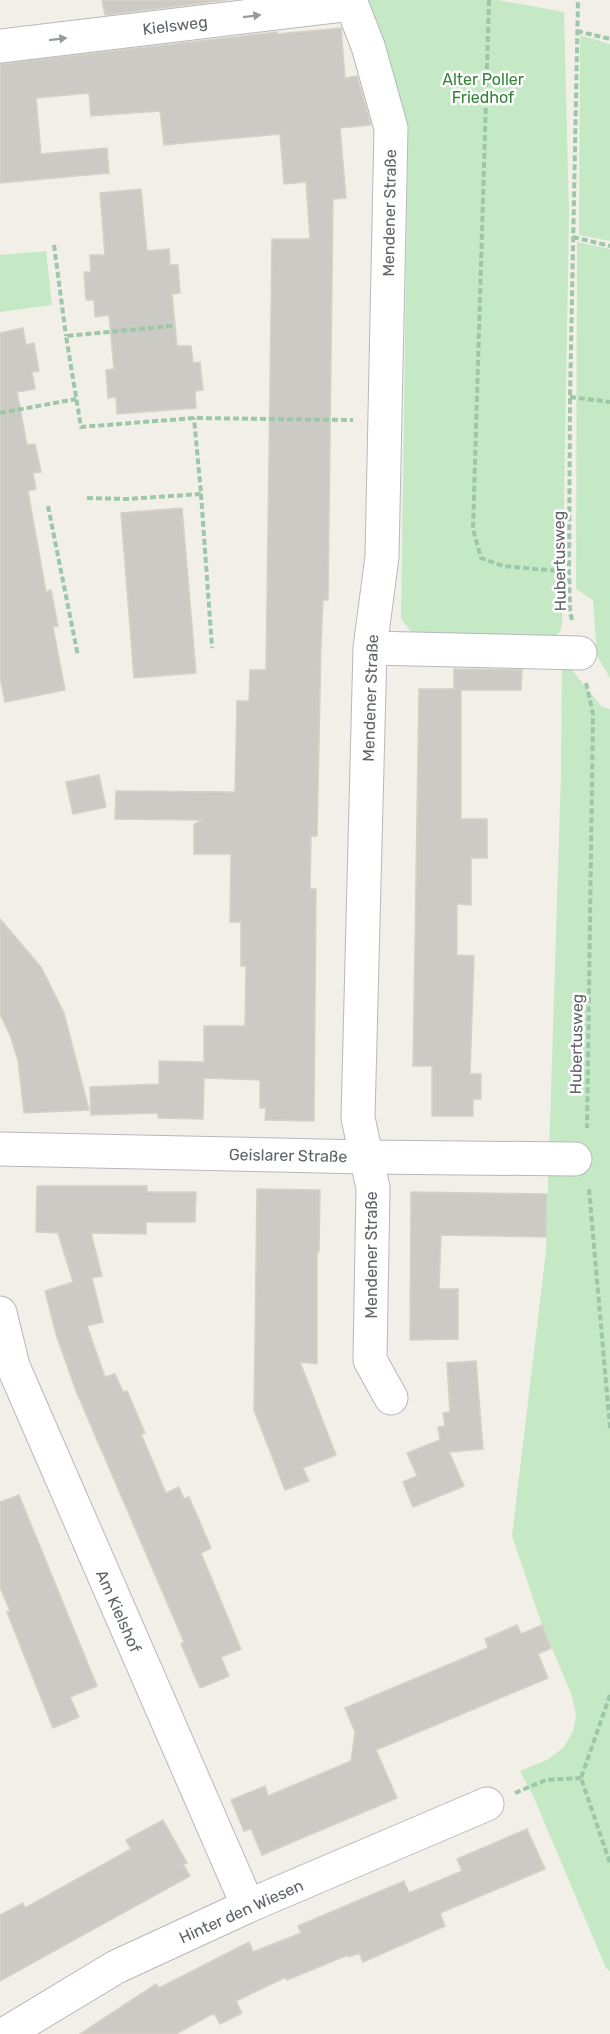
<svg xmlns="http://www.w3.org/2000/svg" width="610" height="2034" font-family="Rubik,sans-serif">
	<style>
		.green { fill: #c5e8c5 }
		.building { fill: #cccac5; stroke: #d6d1c6; stroke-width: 1.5 }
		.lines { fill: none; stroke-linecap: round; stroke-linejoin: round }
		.minor-casing { stroke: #b5b8bc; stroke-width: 35 }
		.path { stroke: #9cc7a9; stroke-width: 4; stroke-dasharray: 6 3; stroke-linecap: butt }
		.minor { stroke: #fff; stroke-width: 33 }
		.oneway { fill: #979a9d }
		.labels { text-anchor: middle; stroke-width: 5; stroke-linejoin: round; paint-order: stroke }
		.street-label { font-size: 16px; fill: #5f6368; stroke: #fff }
		.park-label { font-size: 16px; fill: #348238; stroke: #fff }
	</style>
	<rect width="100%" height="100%" fill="#f1efe8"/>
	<path class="green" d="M 361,0 L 498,0 L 564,12 L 569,215 L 562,624 L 560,632 L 553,638 L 414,635 L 401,619 L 408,130 L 384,50 Z
		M 580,35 L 610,44 L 610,241 L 579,235 Z
		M 577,242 L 610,249 L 610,678 L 597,656 L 593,600 L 576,589 Z
		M 46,251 L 52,305 L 0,312 L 0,255 Z
		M 562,658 L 602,707 L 610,709 L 610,1971 L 606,1968 L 534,1798 L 520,1771 L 547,1760 L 563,1748 L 573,1732 L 576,1714 L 572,1696 L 542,1625 L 512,1536 L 546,1251 L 561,774 Z"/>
	<path class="building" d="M 102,0 L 227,0 L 105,15 Z
		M 341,28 L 345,78 L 357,76 L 371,125 L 340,128 L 346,198 L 333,199 L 328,600 L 323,600 L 321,646 L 317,836 L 311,836 L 310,889 L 316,889 L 314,1121 L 265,1120 L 266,1108 L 260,1108 L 260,1080 L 204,1078 L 203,1119 L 158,1118 L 158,1113 L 91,1115 L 90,1087 L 159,1084 L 159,1061 L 204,1062 L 204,1026 L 245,1026 L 246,966 L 241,966 L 241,922 L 230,922 L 231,854 L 194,854 L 194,824 L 203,820 L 115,819 L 116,791 L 235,792 L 237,701 L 249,701 L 250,670 L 266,670 L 272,239 L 310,239 L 306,182 L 284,184 L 280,134 L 164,145 L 160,111 L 91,116 L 89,93 L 36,98 L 41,154 L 107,148 L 109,173 L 0,183 L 0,64 L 277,32 L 277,34 Z
		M 141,189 L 147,251 L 169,249 L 170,265 L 178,265 L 180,293 L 172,294 L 177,346 L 191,346 L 193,363 L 200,362 L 203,390 L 195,391 L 196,408 L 117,414 L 116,397 L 108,398 L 106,370 L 114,369 L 109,315 L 95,317 L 94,300 L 86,300 L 84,272 L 91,272 L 90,255 L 105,255 L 100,193 Z
		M 23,328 L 26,345 L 34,343 L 39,371 L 32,372 L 35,389 L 17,392 L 27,445 L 35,444 L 41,472 L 33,473 L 36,489 L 28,491 L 46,592 L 51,590 L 58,626 L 53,627 L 65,690 L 5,702 L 0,677 L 0,333 Z
		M 182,508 L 196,673 L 134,678 L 121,513 Z
		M 454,669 L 522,670 L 521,690 L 461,690 L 461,819 L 487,819 L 487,858 L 471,858 L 471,905 L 457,904 L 457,955 L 474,956 L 470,1074 L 481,1074 L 481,1099 L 473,1099 L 473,1116 L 432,1116 L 432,1066 L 413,1066 L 419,689 L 454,689 Z
		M 99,775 L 106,807 L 73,814 L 66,782 Z
		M 0,919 L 41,967 L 64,1013 L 89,1110 L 24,1113 L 18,1060 L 10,1035 L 0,1014 Z
		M 37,1186 L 147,1186 L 147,1192 L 196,1192 L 195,1222 L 146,1222 L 146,1234 L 91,1233 L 102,1276 L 92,1278 L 103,1322 L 87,1326 L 105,1377 L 115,1374 L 123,1392 L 127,1391 L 145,1433 L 141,1434 L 166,1493 L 179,1487 L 184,1499 L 189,1497 L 211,1548 L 201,1553 L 241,1649 L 221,1657 L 229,1676 L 200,1688 L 181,1644 L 184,1642 L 76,1391 L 56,1334 L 45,1291 L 73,1282 L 58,1233 L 36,1232 Z
		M 257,1189 L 320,1190 L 319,1252 L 317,1252 L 317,1364 L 300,1362 L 336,1455 L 303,1468 L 309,1481 L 285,1490 L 254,1410 Z
		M 411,1192 L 547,1194 L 546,1237 L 441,1235 L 439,1289 L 458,1289 L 458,1339 L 410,1340 Z
		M 476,1361 L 483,1449 L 449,1452 L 464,1486 L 413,1507 L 403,1482 L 417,1476 L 407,1453 L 440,1440 L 438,1427 L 445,1426 L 443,1413 L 450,1412 L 447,1363 Z
		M 19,1495 L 97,1686 L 70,1697 L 79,1717 L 53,1728 L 7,1612 L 10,1611 L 0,1587 L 0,1502 Z
		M 517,1625 L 521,1634 L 542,1625 L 551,1648 L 538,1654 L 548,1678 L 376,1750 L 397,1798 L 262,1855 L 251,1829 L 244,1831 L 231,1800 L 265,1786 L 268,1796 L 351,1761 L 355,1732 L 345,1708 L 488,1648 L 485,1639 Z
		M 163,1820 L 187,1863 L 183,1864 L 190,1876 L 0,1981 L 0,1915 L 23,1903 L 25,1908 L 131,1849 L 126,1840 Z
		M 527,1829 L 545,1869 L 440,1913 L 445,1926 L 363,1962 L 359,1953 L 349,1957 L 348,1955 L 287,1980 L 286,1977 L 236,2001 L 242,2013 L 220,2024 L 214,2013 L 176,2034 L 80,2034 L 156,1984 L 159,1988 L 249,1942 L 253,1952 L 301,1933 L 298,1926 L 404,1881 L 409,1893 L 462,1871 L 457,1859 Z"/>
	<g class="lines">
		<g class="minor-casing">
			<path id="minor" d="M 350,0 L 368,46 L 391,128 L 382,557 L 370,648 L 358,1118 L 373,1188 L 370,1360 L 391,1398
				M 0,46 L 351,4
				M 370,648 L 580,653
				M 0,1149 L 366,1157 L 575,1159
				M 0,1313 L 13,1366 L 248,1906
				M 5,2034 L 116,1967 L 248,1906 L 487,1804"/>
		</g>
		<path class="path" d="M 489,0 L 473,529 L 481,558 L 503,566 L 569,572
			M 577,31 L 610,39
			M 573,237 L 610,246
			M 54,245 L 66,336
			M 172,326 L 66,336 L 81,427 L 194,418 L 353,420
			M 570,397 L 610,402
			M 0,413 L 76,399
			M 201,494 L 212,648
			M 87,498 L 127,499 L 201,494 L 194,418
			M 48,506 L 78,656
			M 572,620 L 570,612 L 569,572 L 570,397 L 578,0
			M 586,683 L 593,714 L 587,1128
			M 589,1189 L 610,1428
			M 610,1695 L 581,1778 L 610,1863
			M 515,1793 L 546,1780 L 581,1778"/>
		<use href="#minor" class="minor"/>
	</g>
	<defs><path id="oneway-solid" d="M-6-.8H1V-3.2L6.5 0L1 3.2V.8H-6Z" transform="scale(1.5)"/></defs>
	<g class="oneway">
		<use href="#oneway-solid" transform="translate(252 16) rotate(-7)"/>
		<use href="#oneway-solid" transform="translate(58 39) rotate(-7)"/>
	</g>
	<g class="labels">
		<g class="street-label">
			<text transform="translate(175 25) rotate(-7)" y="6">Kielsweg</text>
			<text transform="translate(389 213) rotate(-89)" y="6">Mendener Straße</text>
			<text transform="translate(559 561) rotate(-91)" y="6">Hubertusweg</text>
			<text transform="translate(370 698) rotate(-88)" y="6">Mendener Straße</text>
			<text transform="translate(576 1044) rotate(-89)" y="6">Hubertusweg</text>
			<text transform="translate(288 1155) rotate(1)" y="6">Geislarer Straße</text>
			<text transform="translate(371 1255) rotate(-90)" y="6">Mendener Straße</text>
			<text transform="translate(119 1611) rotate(66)" y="6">Am Kielshof</text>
			<text transform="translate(241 1911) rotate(-24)" y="6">Hinter den Wiesen</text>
		</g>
		<g class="park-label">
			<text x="483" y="85">Alter Poller<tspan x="483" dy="18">Friedhof</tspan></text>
		</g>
	</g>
</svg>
